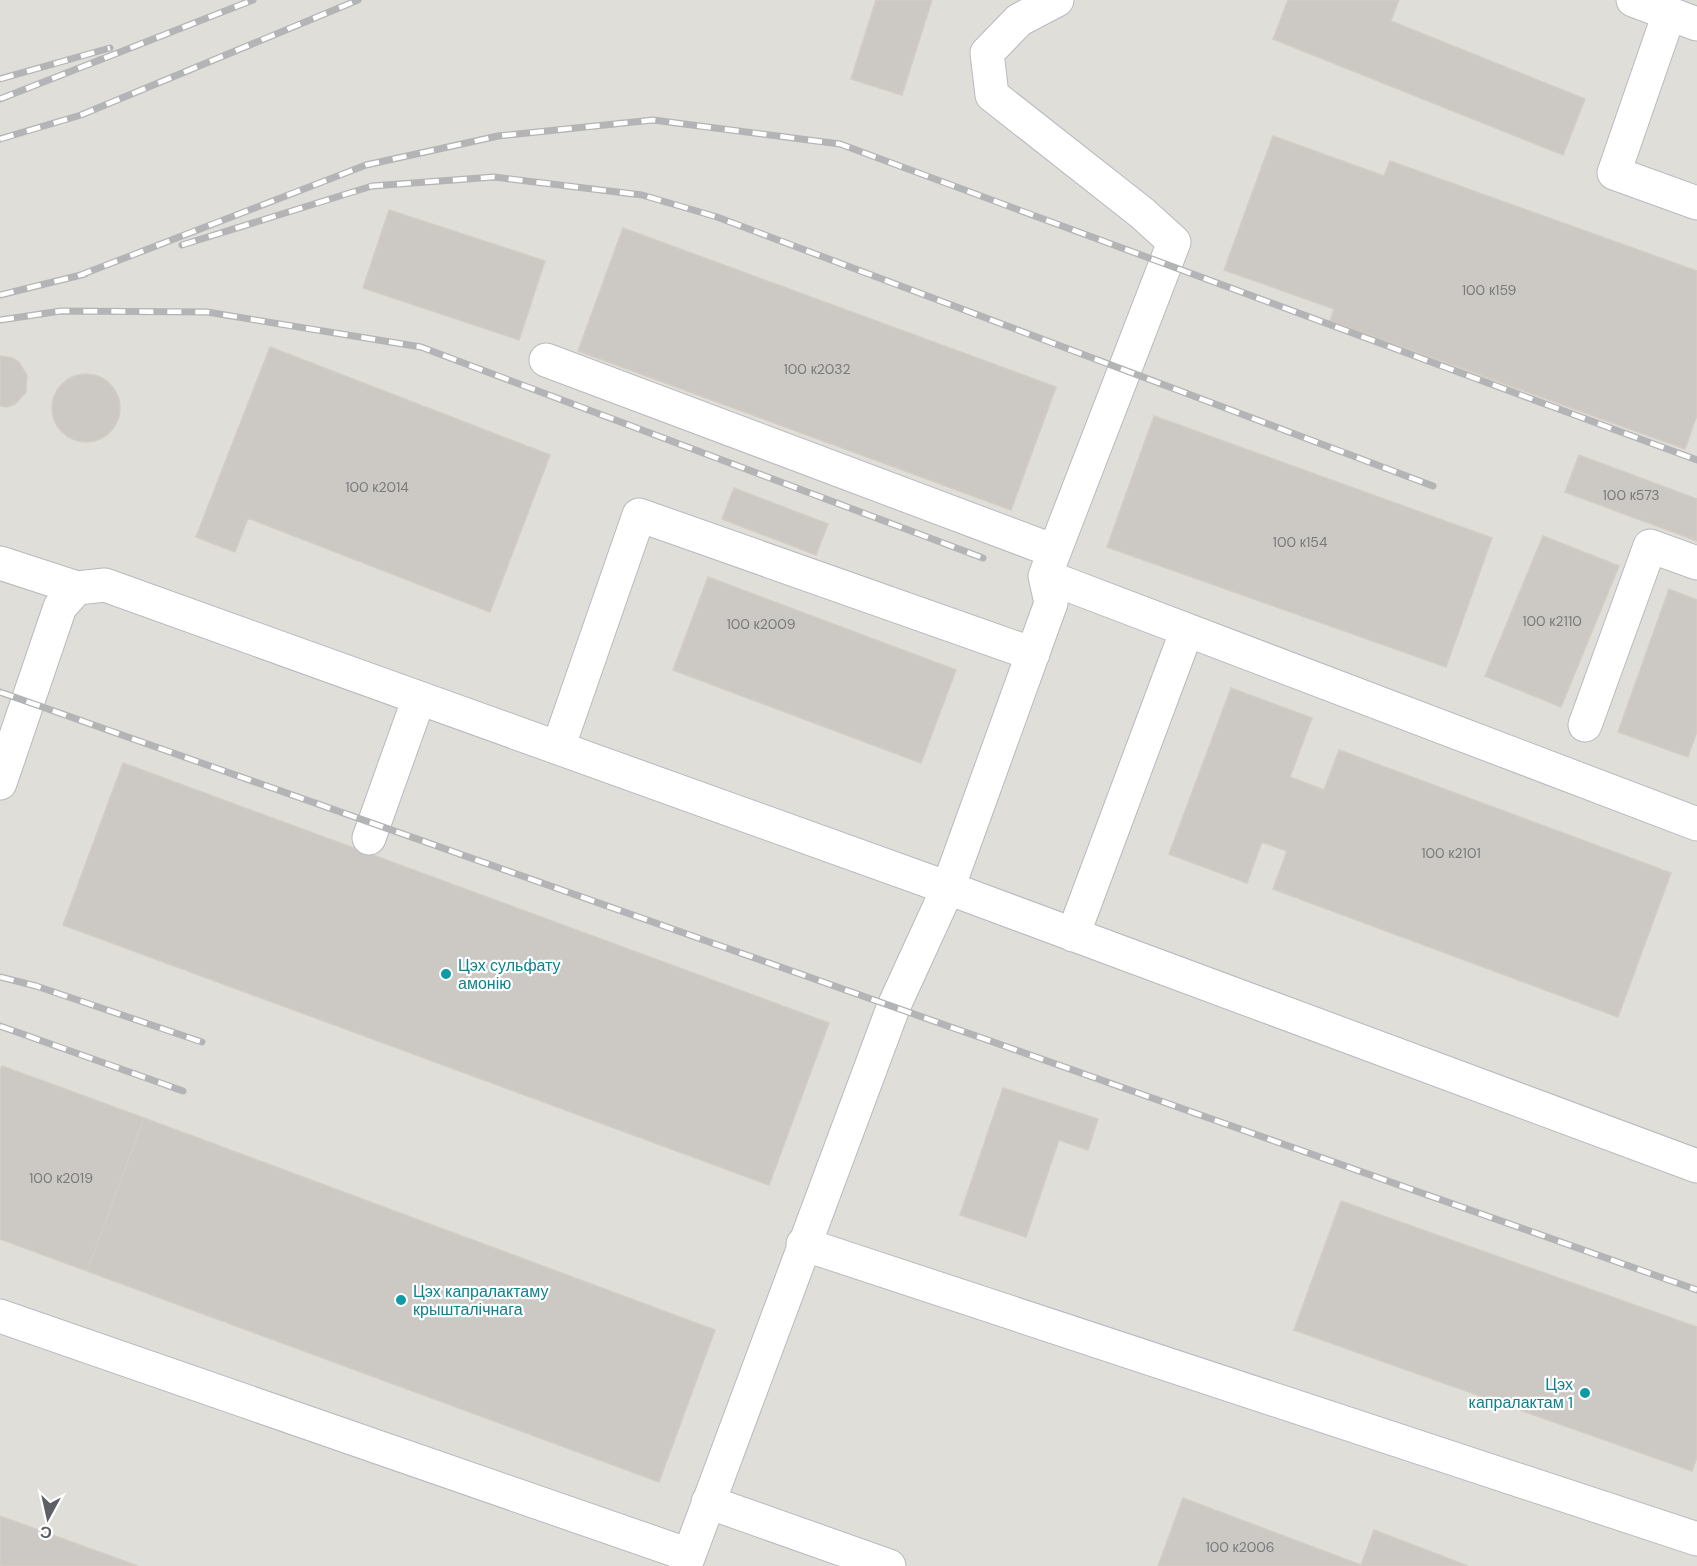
<svg xmlns="http://www.w3.org/2000/svg" width="1697" height="1566" font-family="'DM Sans',sans-serif">
	<style>
		.industrial { fill: #e0ded9 }
		.building { fill: #ccc8c4; stroke: #d3cdc3; stroke-width: 1.5 }
		.lines { fill: none; stroke-linecap: round; stroke-linejoin: round }
		.minor-casing { stroke: #b7babe; stroke-width: 35 }
		.minor { stroke: #fff; stroke-width: 33 }
		.rail-casing { stroke: #b3b4b5; stroke-width: 7 }
		.rail { stroke: #fff; stroke-width: 4.5; stroke-dasharray: 14; stroke-linecap: butt }
		.culture-dot { fill: #0f9aa8; stroke: #fff; stroke-width: 2 }
		.labels { text-anchor: middle; stroke-width: 4.5; stroke-linejoin: round; paint-order: stroke }
		.number-label { font-size: 14px; fill: #787a7d }
		.culture-label { font-size: 16px; fill: #0d838f; stroke: #fff; text-anchor: start }
	</style>
	<rect width="100%" height="100%" fill="#efece4"/>
	<path class="industrial" d="M 0,0 L 1697,0 L 1697,1566 L 0,1566 Z"/>
	<path class="building" d="M 876,0 L 932,0 L 902,95 L 851,79 Z
		M 1288,0 L 1399,0 L 1391,21 L 1585,99 L 1563,155 L 1273,39 Z
		M 1273,136 L 1384,176 L 1390,161 L 1697,271 L 1697,415 L 1685,449 L 1330,321 L 1334,309 L 1224,270 Z
		M 389,210 L 545,261 L 519,340 L 363,288 Z
		M 623,228 L 1056,387 L 1011,510 L 578,351 Z
		M 270,347 L 550,455 L 490,612 L 248,518 L 235,552 L 196,537 Z
		M 0,356 L 12,358 L 19,362 L 27,375 L 26,392 L 15,404 L 7,407 L 0,406 Z
		M52 408a34 34 0 1 1 68 0a34 34 0 1 1-68 0Z
		M 1154,416 L 1492,538 L 1446,667 L 1107,547 Z
		M 1579,455 L 1697,499 L 1697,541 L 1565,492 Z
		M 734,488 L 828,524 L 816,555 L 722,519 Z
		M 1543,536 L 1619,566 L 1561,707 L 1485,676 Z
		M 708,577 L 956,670 L 921,763 L 673,670 Z
		M 1669,589 L 1697,600 L 1697,731 L 1688,757 L 1618,732 Z
		M 1231,688 L 1312,718 L 1290,777 L 1324,790 L 1339,750 L 1671,873 L 1618,1017 L 1273,889 L 1287,851 L 1262,842 L 1247,883 L 1169,854 Z
		M 123,763 L 829,1023 L 769,1185 L 63,925 Z
		M 2,1066 L 144,1118 L 87,1271 L 0,1239 L 0,1071 Z
		M 1003,1088 L 1098,1119 L 1088,1150 L 1059,1140 L 1026,1237 L 960,1215 Z
		M 144,1118 L 715,1330 L 659,1482 L 87,1271 Z
		M 1341,1201 L 1697,1327 L 1697,1457 L 1692,1471 L 1294,1330 Z
		M 1183,1498 L 1361,1565 L 1374,1530 L 1468,1566 L 1158,1566 Z
		M 0,1516 L 138,1566 L 0,1566 Z"/>
	<g class="lines">
		<g class="minor-casing">
			<path id="minor" d="M 1633,0 L 1697,24
				M 1669,14 L 1614,173 L 1697,203
				M 546,360 L 1054,551
				M 0,563 L 77,588 L 105,585 L 948,888 L 1697,1166
				M 1045,576 L 1697,824
				M 1585,725 L 1650,546 L 1697,563
				M 558,748 L 639,515 L 1033,654
				M 0,783 L 60,607 L 77,588
				M 369,838 L 419,698
				M 1073,935 L 1187,630
				M 803,1244 L 1697,1539
				M 0,1316 L 689,1555
				M 708,1502 L 889,1566
				M 685,1566 L 893,1008 L 948,888 L 1051,603 L 1045,576 L 1174,242 L 1142,213 L 992,95 L 987,53 L 1019,20 L 1057,0"/>
		</g>
		<use href="#minor" class="minor"/>
		<g class="rail-casing">
			<path id="rail" d="M 0,79 L 110,48
				M 0,99 L 253,0
				M 0,139 L 81,115 L 358,0
				M 182,245 L 372,186 L 494,177 L 642,195 L 717,217 L 1433,486
				M 78,276 L 366,165 L 498,136 L 653,120 L 840,144 L 1697,460
				M 0,295 L 85,274
				M 0,320 L 61,311 L 207,312 L 421,347 L 983,558
				M 0,692 L 1697,1290
				M 0,977 L 36,986 L 202,1042
				M 0,1026 L 183,1091"/>
		</g>
		<use href="#rail" class="rail"/>
	</g>
	<g class="culture-dot">
		<circle cx="446" cy="974" r="6"/>
		<circle cx="401" cy="1300" r="6"/>
		<circle cx="1585" cy="1393" r="6"/>
	</g>
	<g class="labels">
		<g class="number-label">
			<text x="1489" y="295">100 к159</text>
			<text x="817" y="374">100 к2032</text>
			<text x="377" y="492">100 к2014</text>
			<text x="1631" y="500">100 к573</text>
			<text x="1300" y="547">100 к154</text>
			<text x="1552" y="626">100 к2110</text>
			<text x="761" y="629">100 к2009</text>
			<text x="1451" y="858">100 к2101</text>
			<text x="61" y="1183">100 к2019</text>
			<text x="1240" y="1552">100 к2006</text>
		</g>
		<g class="culture-label">
			<text x="458" y="971">Цэх сульфату<tspan x="458" dy="18">амонію</tspan></text>
			<text x="413" y="1297">Цэх капралактаму<tspan x="413" dy="18">крышталічнага</tspan></text>
			<text x="1573" y="1390" text-anchor="end">Цэх<tspan x="1573" dy="18">капралактам 1</tspan></text>
		</g>
	</g>
	<g transform="translate(48 1518) rotate(188)" stroke="#ffffff" stroke-width="4.5" paint-order="stroke">
	<path d="M0-4.5L10 22L0 15L-10 22Z" fill="#5c6065"/>
	<text y="-9" font-size="16" font-weight="bold" text-anchor="middle" fill="#5c6065">С</text>
	</g>
</svg>
